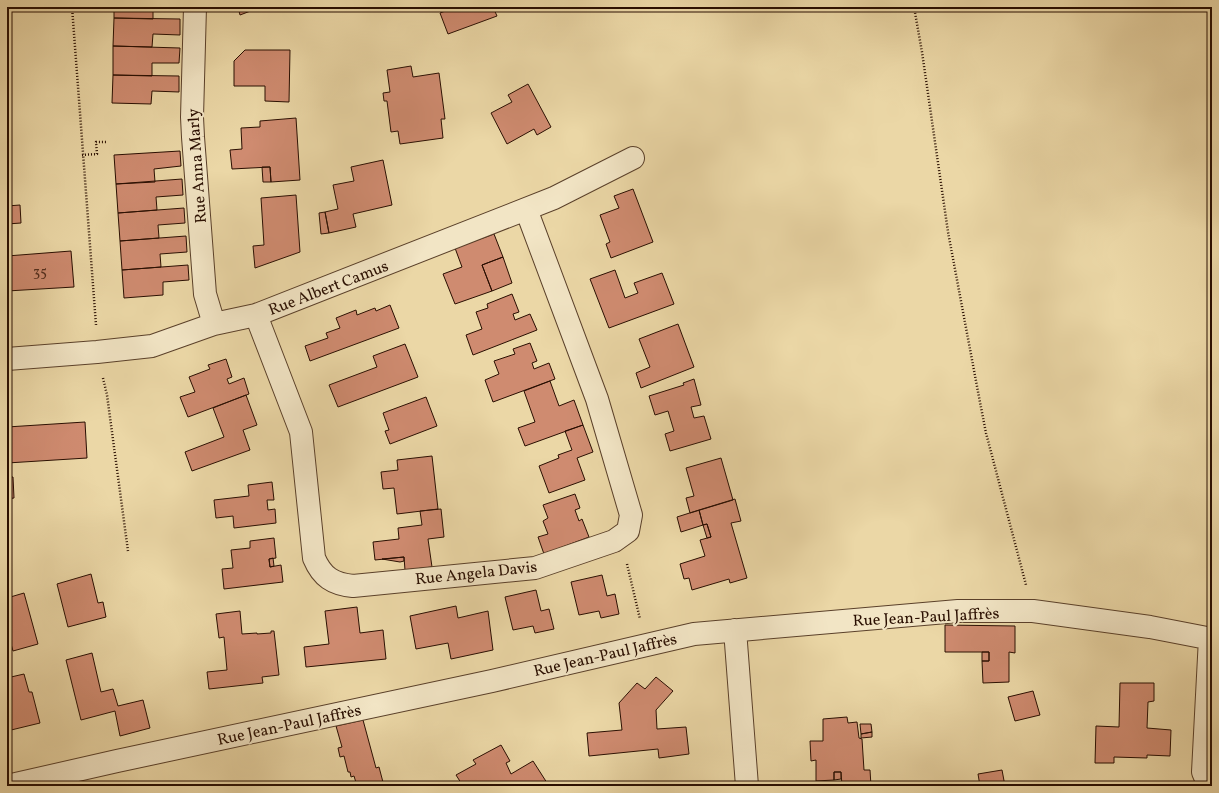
<svg xmlns="http://www.w3.org/2000/svg" width="1219" height="793" font-family="Vollkorn,serif">
	<style>
		.building { fill: #cf8b70; stroke: #290e01 }
		.lines { fill: none; stroke-linecap: round; stroke-linejoin: round }
		.minor-casing { stroke: #5a402a; stroke-width: 24 }
		.path { stroke: #290e01; stroke-width: 2.5; stroke-dasharray: 1 2; stroke-linecap: butt }
		.minor { stroke: #f2e5c5; stroke-width: 22 }
		.labels { text-anchor: middle; stroke-width: 4; stroke-linejoin: round; paint-order: stroke }
		.number-label { font-size: 14px; fill: #522d1d }
		.street-label { font-size: 16px; fill: #290e01; stroke: #f2e5c5 }
	</style>
	<rect width="100%" height="100%" fill="#ebd7a6"/>
	<filter id="stains"><feTurbulence type="fractalNoise" baseFrequency=".005" numOctaves="4"/><feColorMatrix values="0 0 0 0 .2 0 0 0 0 .09 0 0 0 0 .02 0 0 0 .5 -.17"/></filter>
	<radialGradient id="worn" r=".72"><stop offset=".6" stop-color="#630" stop-opacity="0"/><stop offset="1" stop-color="#630" stop-opacity=".3"/></radialGradient>
	<path class="building" d="M 114,7 L 153,7 L 153,19 L 114,18 Z
		M 238,7 L 261,7 L 240,15 Z
		M 456,7 L 493,7 L 497,16 L 448,34 L 440,13 Z
		M 114,18 L 180,19 L 180,35 L 153,34 L 152,47 L 113,46 Z
		M 113,46 L 180,48 L 179,63 L 152,63 L 152,76 L 113,75 Z
		M 245,50 L 290,50 L 289,102 L 265,101 L 265,86 L 234,86 L 234,61 Z
		M 7,63 L 9,63 L 11,85 L 7,85 Z
		M 411,66 L 413,77 L 439,73 L 445,119 L 441,119 L 443,138 L 400,144 L 398,131 L 391,132 L 387,101 L 384,101 L 383,93 L 390,92 L 387,70 Z
		M 113,75 L 179,76 L 179,92 L 152,91 L 151,104 L 112,103 Z
		M 528,84 L 551,127 L 537,135 L 534,129 L 507,144 L 491,113 L 512,102 L 508,95 Z
		M 296,118 L 300,180 L 271,182 L 270,167 L 232,169 L 230,150 L 242,149 L 241,128 L 260,127 L 260,121 Z
		M 180,151 L 181,166 L 154,169 L 155,182 L 116,184 L 114,155 Z
		M 383,160 L 392,205 L 353,214 L 356,227 L 329,233 L 325,212 L 338,209 L 333,185 L 354,181 L 351,167 Z
		M 262,167 L 270,167 L 271,182 L 263,182 Z
		M 182,179 L 183,195 L 156,197 L 157,210 L 118,213 L 116,184 Z
		M 633,189 L 653,242 L 611,258 L 606,244 L 610,242 L 600,215 L 619,208 L 614,196 Z
		M 296,195 L 300,252 L 255,268 L 253,246 L 264,245 L 261,198 Z
		M 20,205 L 21,223 L 7,224 L 7,206 Z
		M 184,208 L 185,223 L 158,225 L 159,238 L 120,241 L 118,213 Z
		M 325,212 L 329,233 L 321,234 L 319,213 Z
		M 494,234 L 503,257 L 482,265 L 492,291 L 455,304 L 443,274 L 462,267 L 455,248 Z
		M 186,236 L 187,252 L 160,254 L 161,267 L 122,270 L 120,241 Z
		M 71,251 L 74,287 L 7,291 L 7,256 Z
		M 503,257 L 512,283 L 492,291 L 482,265 Z
		M 188,265 L 189,280 L 163,282 L 163,295 L 124,298 L 122,270 Z
		M 615,270 L 625,298 L 638,293 L 634,283 L 662,273 L 674,304 L 609,328 L 590,279 Z
		M 512,294 L 519,312 L 513,314 L 515,320 L 530,314 L 537,330 L 473,355 L 466,335 L 482,329 L 476,312 L 488,308 L 487,304 Z
		M 390,305 L 399,328 L 310,361 L 305,346 L 328,338 L 326,333 L 340,328 L 336,318 L 356,310 L 357,315 L 375,308 L 376,311 Z
		M 678,324 L 694,367 L 641,388 L 636,373 L 650,367 L 639,339 Z
		M 530,343 L 537,361 L 532,363 L 534,369 L 549,363 L 555,379 L 493,402 L 485,380 L 499,374 L 494,361 L 515,354 L 513,349 Z
		M 405,344 L 418,377 L 338,407 L 329,385 L 377,367 L 373,356 Z
		M 226,359 L 232,377 L 227,379 L 229,384 L 244,378 L 249,394 L 188,417 L 180,397 L 195,392 L 189,377 L 210,369 L 208,365 Z
		M 694,379 L 701,405 L 691,407 L 694,418 L 704,416 L 711,439 L 670,451 L 665,434 L 674,431 L 668,411 L 655,415 L 649,396 L 684,385 L 683,383 Z
		M 550,381 L 559,406 L 574,400 L 583,425 L 525,446 L 518,428 L 535,422 L 524,391 Z
		M 246,395 L 257,425 L 243,430 L 250,450 L 192,471 L 185,452 L 224,437 L 213,408 Z
		M 426,397 L 437,426 L 390,444 L 385,431 L 389,430 L 383,413 Z
		M 85,422 L 87,458 L 7,463 L 7,427 Z
		M 583,425 L 593,452 L 577,458 L 585,480 L 549,493 L 539,466 L 559,458 L 558,455 L 572,450 L 565,431 Z
		M 432,456 L 438,509 L 397,514 L 394,488 L 383,489 L 381,472 L 398,470 L 397,460 Z
		M 721,458 L 733,500 L 690,513 L 686,498 L 694,496 L 686,468 Z
		M 7,477 L 13,477 L 14,498 L 7,499 Z
		M 272,482 L 274,500 L 267,500 L 268,510 L 275,509 L 276,523 L 234,528 L 233,516 L 216,518 L 214,500 L 249,496 L 248,485 Z
		M 575,494 L 580,508 L 575,510 L 579,521 L 582,519 L 589,537 L 544,554 L 538,537 L 548,534 L 543,521 L 548,518 L 543,505 Z
		M 735,499 L 741,521 L 731,523 L 747,578 L 730,583 L 729,579 L 692,590 L 689,578 L 684,579 L 680,564 L 705,556 L 700,540 L 711,537 L 707,524 L 703,525 L 699,510 Z
		M 441,509 L 444,537 L 428,539 L 432,567 L 405,570 L 404,557 L 375,560 L 373,542 L 399,539 L 398,528 L 422,525 L 420,511 Z
		M 699,510 L 703,525 L 681,532 L 677,517 Z
		M 707,524 L 711,537 L 707,538 L 703,525 Z
		M 274,538 L 276,558 L 269,559 L 270,567 L 281,565 L 283,582 L 224,589 L 222,569 L 233,568 L 231,550 L 250,548 L 250,541 Z
		M 404,557 L 404,561 L 400,562 L 382,559 Z
		M 273,558 L 274,566 L 270,567 L 269,559 Z
		M 91,574 L 98,603 L 103,602 L 106,617 L 68,627 L 57,584 Z
		M 602,575 L 607,596 L 615,594 L 619,614 L 601,618 L 599,611 L 579,615 L 571,582 Z
		M 536,590 L 541,611 L 549,609 L 554,629 L 535,633 L 533,626 L 513,630 L 505,597 Z
		M 24,593 L 38,644 L 13,651 L 8,633 L 7,633 L 7,598 Z
		M 456,606 L 458,618 L 488,611 L 493,650 L 451,659 L 448,643 L 416,649 L 410,616 Z
		M 357,607 L 360,633 L 383,630 L 386,659 L 306,667 L 304,647 L 329,644 L 325,611 Z
		M 240,611 L 242,634 L 257,633 L 257,634 L 271,633 L 271,631 L 274,631 L 279,675 L 262,677 L 263,683 L 209,689 L 207,672 L 227,670 L 224,637 L 219,638 L 216,614 Z
		M 945,625 L 1015,626 L 1015,653 L 1009,652 L 1009,682 L 983,683 L 982,661 L 989,661 L 989,652 L 945,652 Z
		M 982,652 L 989,652 L 989,661 L 982,661 Z
		M 92,653 L 101,692 L 113,689 L 118,706 L 143,700 L 150,728 L 120,736 L 115,711 L 81,720 L 66,660 Z
		M 7,670 L 9,670 L 11,677 L 24,674 L 29,692 L 32,692 L 40,723 L 7,731 Z
		M 656,677 L 673,691 L 656,710 L 657,729 L 686,727 L 689,754 L 659,758 L 658,749 L 589,756 L 587,733 L 622,730 L 619,703 L 637,683 L 645,689 Z
		M 1120,683 L 1154,683 L 1154,701 L 1148,702 L 1147,728 L 1171,730 L 1170,756 L 1147,755 L 1147,758 L 1114,757 L 1114,763 L 1095,763 L 1096,726 L 1119,727 Z
		M 1033,691 L 1040,715 L 1015,721 L 1008,697 Z
		M 847,717 L 848,723 L 857,722 L 859,738 L 862,739 L 864,770 L 870,770 L 871,786 L 842,786 L 841,772 L 834,772 L 834,780 L 816,781 L 816,760 L 811,761 L 810,741 L 823,741 L 823,719 Z
		M 363,720 L 376,768 L 379,767 L 384,786 L 357,786 L 354,776 L 351,777 L 350,772 L 348,772 L 344,756 L 340,757 L 338,748 L 342,747 L 336,726 Z
		M 860,724 L 871,724 L 872,732 L 861,734 Z
		M 872,732 L 872,737 L 861,738 L 861,734 Z
		M 501,745 L 510,761 L 506,763 L 511,774 L 533,761 L 549,786 L 463,786 L 456,775 L 476,764 L 473,760 Z
		M 1002,770 L 1005,786 L 980,786 L 978,774 Z
		M 834,772 L 841,772 L 841,779 L 834,780 Z"/>
	<g class="lines">
		<g class="minor-casing">
			<path id="minor" d="M 195,7 L 192,117 L 193,137 L 205,294 L 214,324
				M 256,315 L 301,432 L 314,558 C 322,577 333,584 353,586 L 535,568 L 614,541 L 628,531 L 631,515 L 597,399 L 526,209
				M 7,359 L 97,352 L 152,346 L 214,324 L 256,315 L 554,198 L 633,158
				M 735,630 L 747,786
				M 7,786 L 117,761 L 492,681 L 694,634 L 958,611 L 1033,611 L 1150,627 L 1212,639
				M 1209,786 L 1203,772 L 1210,638"/>
		</g>
		<path class="path" d="M 72,7 L 96,325
			M 914,7 L 922,52 L 948,232 L 979,397 L 986,433 L 1026,585
			M 82,155 L 97,154 L 96,142 L 107,142
			M 103,378 L 107,395 L 128,551
			M 627,564 L 640,619"/>
		<use href="#minor" class="minor"/>
	</g>
	<g class="labels">
		<g class="number-label">
			<text x="40" y="276">35</text>
		</g>
		<g class="street-label">
			<text transform="translate(196 166) rotate(-94)" y="6">Rue Anna Marly</text>
			<text transform="translate(328 287) rotate(-21)" y="6">Rue Albert Camus</text>
			<text transform="translate(476 572) rotate(-6)" y="6">Rue Angela Davis</text>
			<text transform="translate(926 616) rotate(-3)" y="6">Rue Jean-Paul Jaffrès</text>
			<text transform="translate(605 654) rotate(-13)" y="6">Rue Jean-Paul Jaffrès</text>
			<text transform="translate(289 724) rotate(-12)" y="6">Rue Jean-Paul Jaffrès</text>
		</g>
	</g>
	<rect width="1219" height="793" fill="none" stroke="#ebd7a6" stroke-width="24"/>
	<rect x="8" y="8" width="1203" height="777" fill="none" stroke="#290e01" stroke-width="2"/>
	<rect x="12" y="12" width="1195" height="769" fill="none" stroke="#290e01"/>
	<rect width="100%" height="100%" filter="url(#stains)"/>
	<rect width="100%" height="100%" fill="url(#worn)"/>
</svg>
